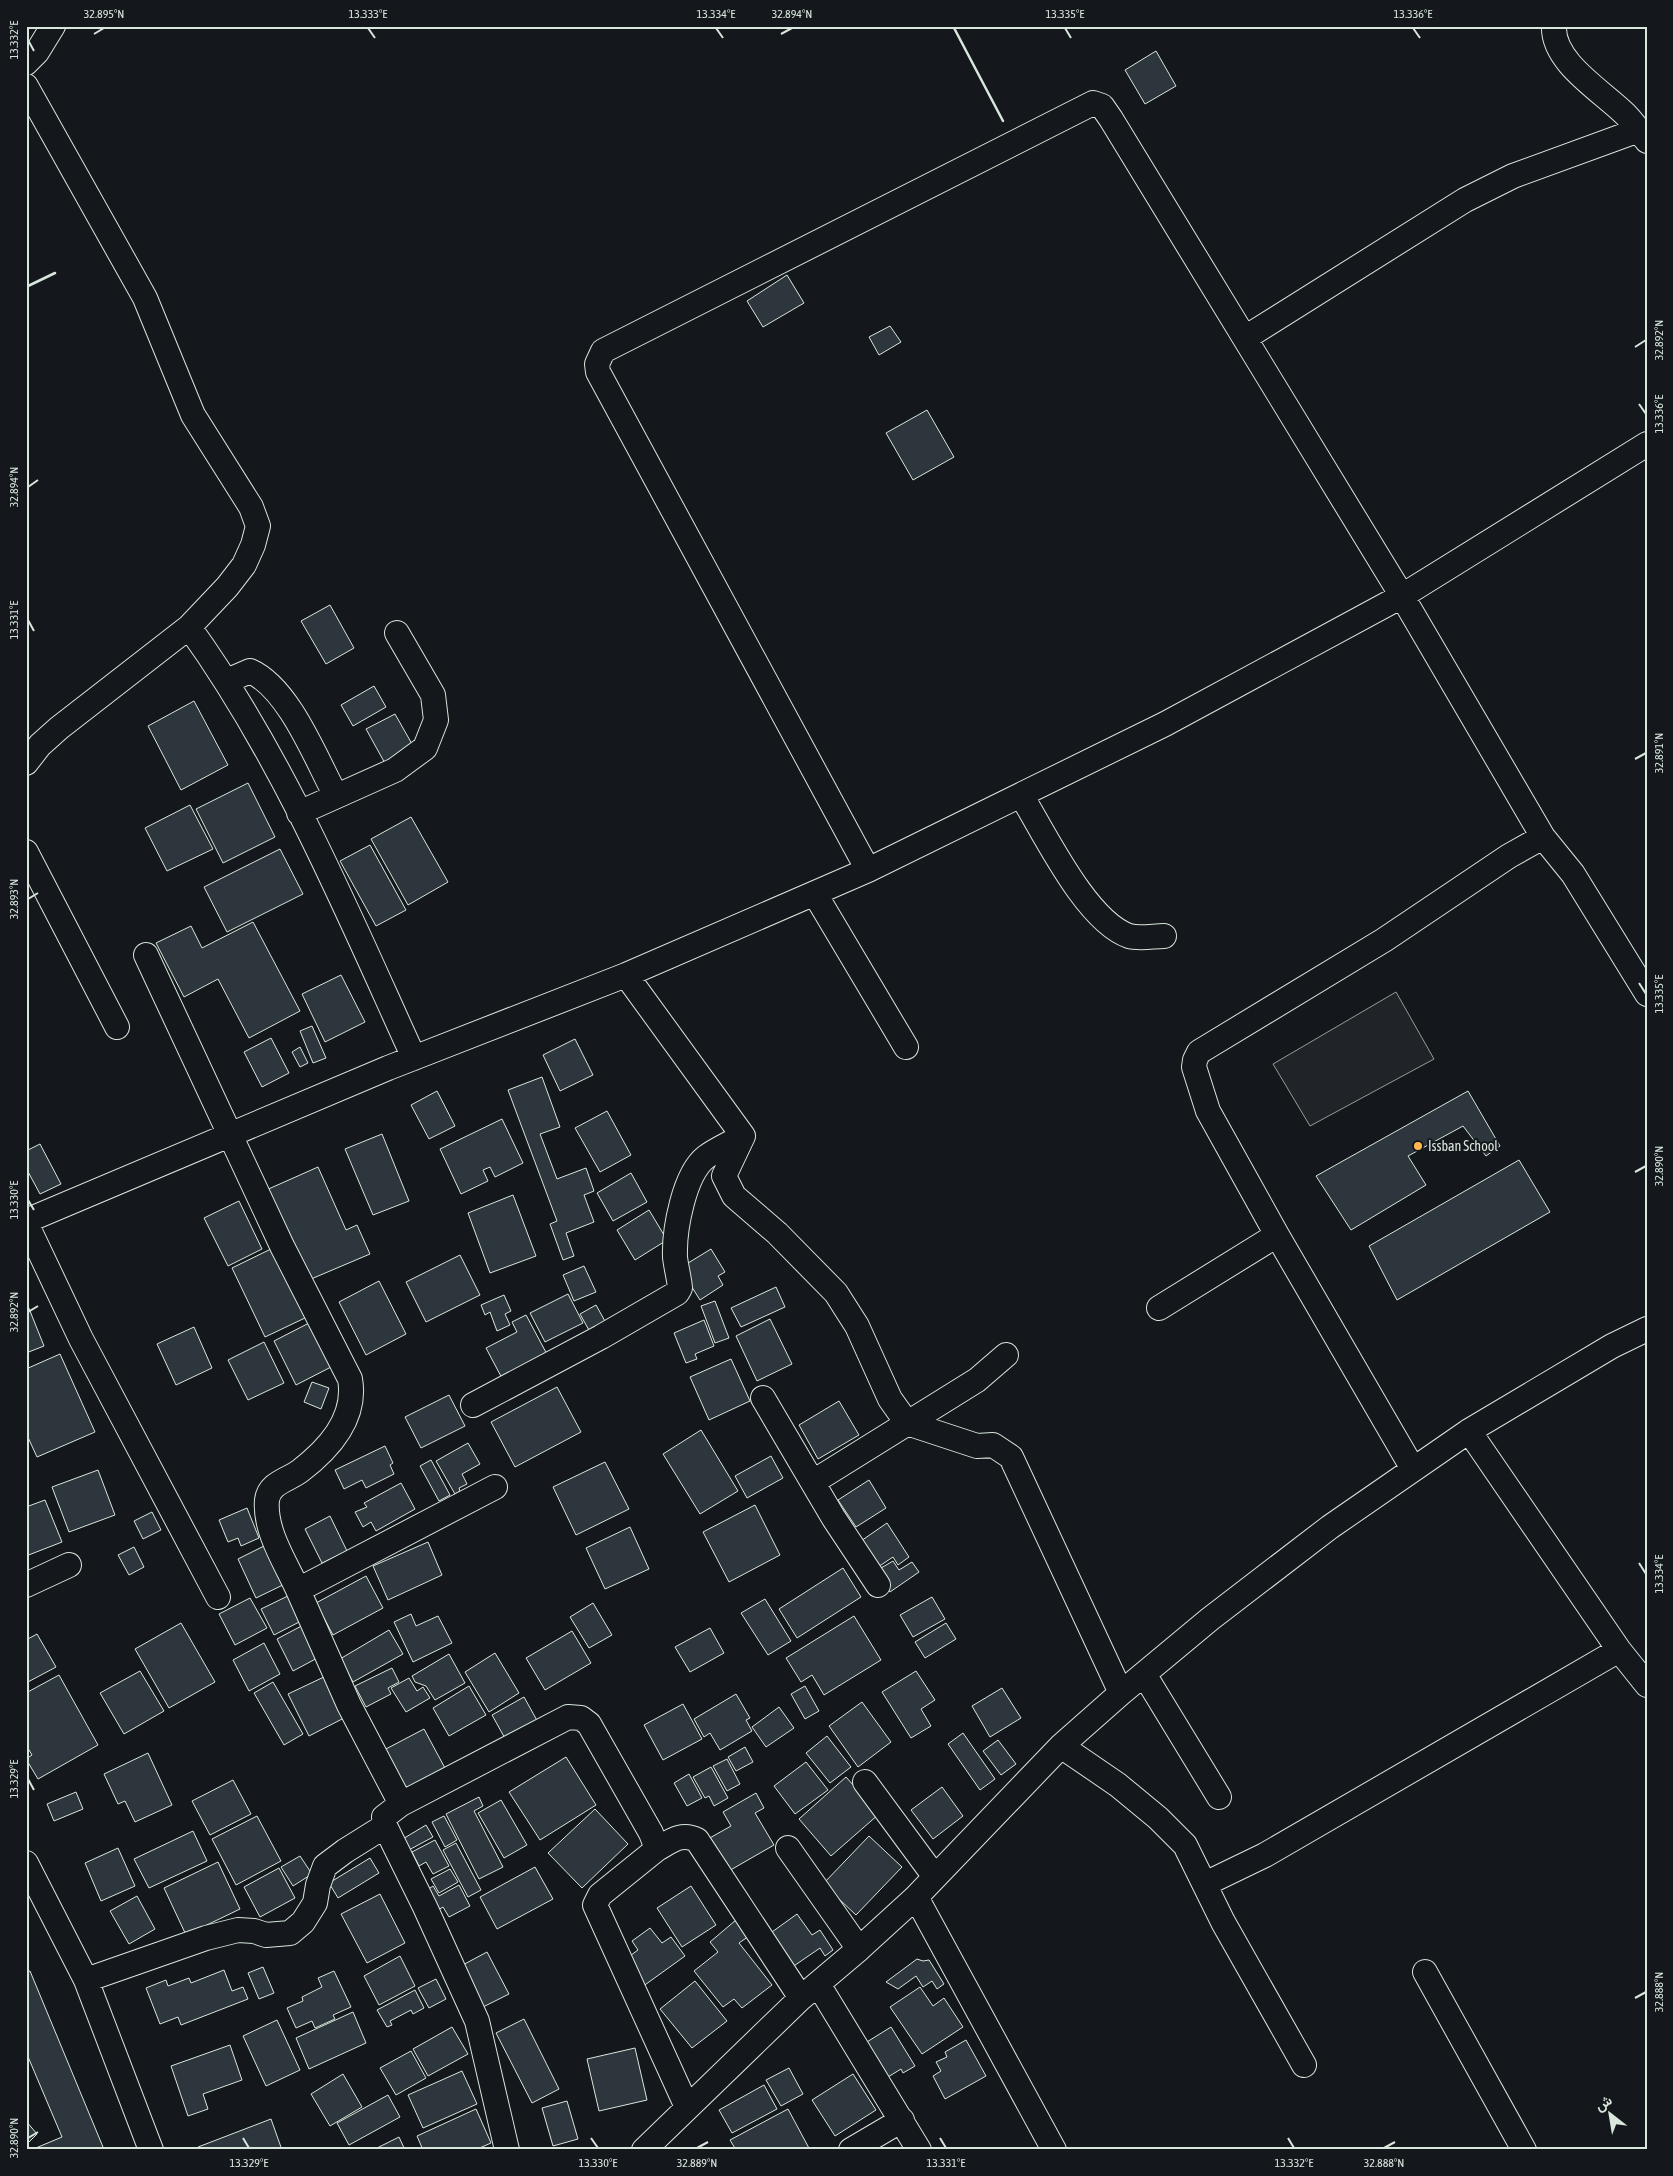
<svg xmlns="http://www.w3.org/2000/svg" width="1673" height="2176" font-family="'Asap Condensed',Vazirmatn,sans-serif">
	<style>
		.green { fill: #202428; stroke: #939e99 }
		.building { fill: #2c363c; stroke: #d8e6dc }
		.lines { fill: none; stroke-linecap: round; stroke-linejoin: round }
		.minor-casing { stroke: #d8e6dc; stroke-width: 26 }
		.minor { stroke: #14181c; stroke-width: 24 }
		.wall { stroke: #d8e6dc; stroke-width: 2.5 }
		.ticks { fill: none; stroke: #d8e6dc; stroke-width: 2 }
		.poi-dot { fill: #ffb74d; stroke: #14181c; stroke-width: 2 }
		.labels { text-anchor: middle; stroke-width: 4; stroke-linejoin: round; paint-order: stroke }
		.poi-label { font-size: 14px; fill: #d8e6dc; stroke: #14181c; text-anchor: start }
		.neatline { fill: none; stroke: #d8e6dc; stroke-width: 2 }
		.ticks-label { font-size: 12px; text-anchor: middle; fill: #d8e6dc }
	</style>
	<rect width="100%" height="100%" fill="#14181c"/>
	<path class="green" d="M 1396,992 L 1434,1059 L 1310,1126 L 1273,1064 Z"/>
	<path class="building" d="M 1156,51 L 1176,86 L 1145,104 L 1125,70 Z
		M 787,275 L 804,303 L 763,327 L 747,301 Z
		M 890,326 L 901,342 L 879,355 L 869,337 Z
		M 927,410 L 954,457 L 913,480 L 886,433 Z
		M 330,605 L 354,648 L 326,664 L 301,621 Z
		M 374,686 L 386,707 L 353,726 L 341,705 Z
		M 194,701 L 228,765 L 181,790 L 148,726 Z
		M 395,714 L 416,751 L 387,767 L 366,729 Z
		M 248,783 L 275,837 L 223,863 L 196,809 Z
		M 190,805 L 213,849 L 167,871 L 145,828 Z
		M 411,817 L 448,882 L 408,905 L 371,839 Z
		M 370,845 L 406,910 L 376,926 L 340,861 Z
		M 280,849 L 303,894 L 227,932 L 204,887 Z
		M 253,922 L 300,1011 L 249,1038 L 218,979 L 184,997 L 156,943 L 191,926 L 202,948 Z
		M 341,975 L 365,1022 L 325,1042 L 302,994 Z
		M 312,1026 L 326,1058 L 313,1063 L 300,1031 Z
		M 271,1038 L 289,1073 L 262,1087 L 244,1052 Z
		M 575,1039 L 593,1075 L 560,1091 L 543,1055 Z
		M 300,1047 L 308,1063 L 300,1067 L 292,1052 Z
		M 542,1077 L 560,1127 L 540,1134 L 557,1179 L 586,1168 L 594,1191 L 584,1195 L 594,1222 L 566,1233 L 574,1256 L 563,1260 L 550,1224 L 557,1221 L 508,1090 Z
		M 437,1091 L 455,1126 L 429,1139 L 411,1105 Z
		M 1468,1091 L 1500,1146 L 1486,1156 L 1463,1126 L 1408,1156 L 1426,1185 L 1351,1230 L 1316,1176 Z
		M 607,1111 L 631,1155 L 600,1172 L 575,1128 Z
		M 502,1119 L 523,1163 L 495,1177 L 490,1167 L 483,1170 L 488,1181 L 461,1194 L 440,1149 Z
		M 382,1134 L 409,1201 L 373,1215 L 345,1149 Z
		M 40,1144 L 61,1184 L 40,1194 L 26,1168 L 26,1151 Z
		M 1519,1160 L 1550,1212 L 1397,1300 L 1369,1246 Z
		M 318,1167 L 346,1230 L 357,1225 L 370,1254 L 304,1282 L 264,1191 Z
		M 631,1173 L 647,1202 L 613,1221 L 597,1193 Z
		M 513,1195 L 536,1256 L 490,1273 L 468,1213 Z
		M 239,1201 L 262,1249 L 228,1266 L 204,1218 Z
		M 649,1210 L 667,1240 L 635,1260 L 617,1230 Z
		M 273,1248 L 307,1317 L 265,1337 L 232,1268 Z
		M 711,1249 L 725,1272 L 718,1276 L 723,1285 L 700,1300 L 680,1268 Z
		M 460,1255 L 480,1295 L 426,1322 L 406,1282 Z
		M 584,1266 L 596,1292 L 574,1301 L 563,1275 Z
		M 379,1281 L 406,1334 L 366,1355 L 339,1302 Z
		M 776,1287 L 785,1307 L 741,1327 L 731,1308 Z
		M 568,1294 L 583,1323 L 545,1342 L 530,1313 Z
		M 504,1295 L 511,1311 L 505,1314 L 510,1325 L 497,1331 L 490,1312 L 485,1315 L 481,1305 Z
		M 26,1301 L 44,1346 L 26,1353 Z
		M 715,1301 L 729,1338 L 715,1343 L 701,1306 Z
		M 596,1305 L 606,1323 L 590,1332 L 580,1314 Z
		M 526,1315 L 549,1358 L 504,1382 L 486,1348 L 517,1332 L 512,1322 Z
		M 770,1319 L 792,1364 L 757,1381 L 736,1336 Z
		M 704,1320 L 714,1346 L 695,1354 L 697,1359 L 686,1363 L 674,1333 Z
		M 311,1322 L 333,1366 L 296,1385 L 274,1341 Z
		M 194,1327 L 212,1368 L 176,1385 L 157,1344 Z
		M 264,1342 L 284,1383 L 248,1400 L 228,1360 Z
		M 60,1354 L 95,1432 L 37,1457 L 26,1433 L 26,1369 Z
		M 731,1359 L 750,1401 L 709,1420 L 690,1377 Z
		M 312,1382 L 329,1388 L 321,1409 L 304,1402 Z
		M 557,1387 L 581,1432 L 515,1467 L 491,1422 Z
		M 449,1395 L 465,1426 L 421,1448 L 405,1417 Z
		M 839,1401 L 859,1435 L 818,1459 L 799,1425 Z
		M 701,1430 L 738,1491 L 700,1514 L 663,1454 Z
		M 468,1443 L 480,1464 L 462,1474 L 467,1484 L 459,1488 L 460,1491 L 455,1494 L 436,1461 Z
		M 385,1446 L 393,1463 L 390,1465 L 394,1474 L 366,1488 L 362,1480 L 344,1489 L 335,1470 Z
		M 771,1456 L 783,1478 L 747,1498 L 735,1476 Z
		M 431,1460 L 450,1495 L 439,1501 L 420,1466 Z
		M 605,1462 L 629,1509 L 576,1535 L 553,1487 Z
		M 98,1470 L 115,1515 L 69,1532 L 52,1487 Z
		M 869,1480 L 886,1508 L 856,1527 L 838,1500 Z
		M 401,1483 L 415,1509 L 376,1531 L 371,1522 L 363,1527 L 355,1512 L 367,1507 L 364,1503 Z
		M 45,1500 L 62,1542 L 26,1556 L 26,1507 Z
		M 755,1505 L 780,1555 L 729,1582 L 703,1532 Z
		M 247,1508 L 259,1538 L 241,1546 L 238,1538 L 228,1542 L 219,1520 Z
		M 152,1512 L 161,1530 L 143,1539 L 134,1521 Z
		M 330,1516 L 347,1551 L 322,1563 L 305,1529 Z
		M 887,1523 L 909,1557 L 898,1565 L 893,1557 L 875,1569 L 858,1543 Z
		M 630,1527 L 649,1569 L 605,1589 L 586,1548 Z
		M 428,1542 L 442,1575 L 388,1600 L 373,1566 Z
		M 270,1543 L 289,1582 L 256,1598 L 238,1559 Z
		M 134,1547 L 144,1567 L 129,1575 L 118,1555 Z
		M 893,1561 L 899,1570 L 912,1562 L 919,1572 L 890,1592 L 876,1571 Z
		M 843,1568 L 861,1597 L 797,1638 L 779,1609 Z
		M 366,1576 L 383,1608 L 333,1635 L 316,1603 Z
		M 292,1594 L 305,1619 L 274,1635 L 261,1609 Z
		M 932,1597 L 945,1619 L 913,1637 L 900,1615 Z
		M 250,1598 L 267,1628 L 235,1645 L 219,1614 Z
		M 765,1599 L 791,1641 L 768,1655 L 741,1613 Z
		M 593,1603 L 612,1635 L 589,1648 L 570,1617 Z
		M 411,1614 L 416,1626 L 438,1616 L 452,1643 L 413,1662 L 394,1622 Z
		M 854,1616 L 881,1660 L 824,1695 L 812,1675 L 801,1682 L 786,1658 Z
		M 181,1623 L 215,1682 L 169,1708 L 135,1649 Z
		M 307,1623 L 323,1655 L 293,1671 L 277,1639 Z
		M 946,1623 L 956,1639 L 925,1658 L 915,1642 Z
		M 710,1628 L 724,1653 L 690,1672 L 675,1647 Z
		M 389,1630 L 403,1654 L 353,1682 L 340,1659 Z
		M 572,1631 L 591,1663 L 545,1690 L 526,1658 Z
		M 37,1634 L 56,1667 L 26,1683 L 26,1640 Z
		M 264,1643 L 280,1674 L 249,1691 L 233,1660 Z
		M 495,1653 L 519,1693 L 489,1712 L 465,1672 Z
		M 449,1654 L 465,1683 L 435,1700 L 426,1686 L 415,1682 L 412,1676 Z
		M 392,1668 L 399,1682 L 388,1688 L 391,1694 L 366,1707 L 355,1686 Z
		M 140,1671 L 164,1711 L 124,1734 L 100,1693 Z
		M 916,1671 L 935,1700 L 921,1709 L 931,1726 L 911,1738 L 882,1692 Z
		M 59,1675 L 98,1745 L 38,1779 L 26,1759 L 32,1755 L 26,1745 L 26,1693 Z
		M 326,1676 L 346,1717 L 309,1736 L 288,1694 Z
		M 409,1678 L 417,1691 L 423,1687 L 430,1698 L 406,1712 L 391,1688 Z
		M 273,1682 L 303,1734 L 284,1745 L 254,1693 Z
		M 469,1686 L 486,1715 L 449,1736 L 433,1708 Z
		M 805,1686 L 819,1711 L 805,1719 L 791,1694 Z
		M 1002,1688 L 1021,1718 L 990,1737 L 972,1706 Z
		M 736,1694 L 750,1718 L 746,1720 L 752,1731 L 720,1750 L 710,1733 L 704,1737 L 694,1719 Z
		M 524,1697 L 539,1724 L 507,1742 L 492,1715 Z
		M 862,1702 L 891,1742 L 858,1767 L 829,1726 Z
		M 683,1704 L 702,1739 L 663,1760 L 644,1725 Z
		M 779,1707 L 794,1728 L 766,1747 L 752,1727 Z
		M 424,1729 L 446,1770 L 406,1791 L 384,1750 Z
		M 963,1733 L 995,1779 L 980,1790 L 948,1744 Z
		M 827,1736 L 851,1767 L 830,1783 L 806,1753 Z
		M 998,1740 L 1016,1764 L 1001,1775 L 983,1751 Z
		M 745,1747 L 753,1762 L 736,1771 L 728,1757 Z
		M 148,1753 L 172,1805 L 135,1822 L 125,1801 L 118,1804 L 104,1774 Z
		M 566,1757 L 596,1805 L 540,1840 L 509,1792 Z
		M 727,1759 L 740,1784 L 727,1791 L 713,1766 Z
		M 806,1762 L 828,1790 L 795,1814 L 774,1786 Z
		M 711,1767 L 728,1798 L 714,1806 L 709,1796 L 705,1798 L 693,1777 Z
		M 689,1774 L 702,1798 L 687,1806 L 674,1783 Z
		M 846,1777 L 879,1814 L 831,1856 L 799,1819 Z
		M 233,1780 L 251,1814 L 210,1835 L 192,1801 Z
		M 942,1787 L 963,1816 L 933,1839 L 911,1810 Z
		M 76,1792 L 83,1809 L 54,1821 L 47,1804 Z
		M 756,1793 L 764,1808 L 755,1813 L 774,1845 L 727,1872 L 708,1839 L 731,1826 L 723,1812 Z
		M 479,1797 L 483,1806 L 474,1811 L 503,1867 L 479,1879 L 446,1814 Z
		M 501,1800 L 527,1845 L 504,1858 L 478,1813 Z
		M 595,1809 L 628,1844 L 582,1888 L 548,1853 Z
		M 257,1816 L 281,1861 L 236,1885 L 212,1839 Z
		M 444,1816 L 457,1840 L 445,1847 L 432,1822 Z
		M 426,1825 L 433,1837 L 407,1851 L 401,1840 Z
		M 193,1831 L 207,1861 L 149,1888 L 134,1859 Z
		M 869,1836 L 902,1867 L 856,1915 L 823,1884 Z
		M 435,1840 L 449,1866 L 433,1874 L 426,1862 L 419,1866 L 412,1852 Z
		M 456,1843 L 481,1890 L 468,1897 L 443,1850 Z
		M 118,1848 L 135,1886 L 101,1901 L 85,1863 Z
		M 300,1856 L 312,1874 L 293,1886 L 281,1867 Z
		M 370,1858 L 379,1873 L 338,1898 L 329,1883 Z
		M 218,1862 L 240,1909 L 186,1935 L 164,1888 Z
		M 535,1867 L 553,1899 L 497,1929 L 480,1897 Z
		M 279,1868 L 295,1898 L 260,1917 L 244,1887 Z
		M 450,1869 L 458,1882 L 439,1893 L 431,1879 Z
		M 459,1885 L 470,1906 L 449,1917 L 443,1907 L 438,1910 L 427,1890 L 433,1886 L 439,1896 Z
		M 691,1886 L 716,1925 L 682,1947 L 657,1908 Z
		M 380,1894 L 405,1943 L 367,1963 L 341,1914 Z
		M 137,1896 L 155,1929 L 129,1944 L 110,1911 Z
		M 797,1914 L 812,1935 L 820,1930 L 833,1950 L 825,1956 L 820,1948 L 788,1970 L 765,1937 Z
		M 736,1920 L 749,1936 L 739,1943 L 772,1985 L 742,2008 L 734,1999 L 723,2007 L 694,1971 L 718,1952 L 710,1942 Z
		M 650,1928 L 662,1943 L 671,1937 L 685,1956 L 642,1987 L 623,1961 L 638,1950 L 632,1941 Z
		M 487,1952 L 509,1994 L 481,2008 L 459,1967 Z
		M 400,1956 L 415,1986 L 379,2005 L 364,1976 Z
		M 917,1959 L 923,1961 L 929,1960 L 944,1984 L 937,1989 L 932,1981 L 923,1987 L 916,1976 L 898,1989 L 886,1982 Z
		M 263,1967 L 274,1993 L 259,1999 L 248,1973 Z
		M 224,1970 L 232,1991 L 243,1987 L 248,1999 L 181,2025 L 178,2017 L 160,2024 L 146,1988 L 166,1980 L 168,1986 L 189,1978 L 191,1983 Z
		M 30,1971 L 103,2147 L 96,2150 L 31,2150 L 62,2137 L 26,2052 L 26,1972 Z
		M 334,1971 L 351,2007 L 333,2015 L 335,2019 L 315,2028 L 312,2021 L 296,2028 L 287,2008 L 303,2001 L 302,1997 L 322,1987 L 318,1978 Z
		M 436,1979 L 446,1999 L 429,2008 L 418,1988 Z
		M 695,1981 L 727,2021 L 692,2048 L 660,2009 Z
		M 920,1987 L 933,2006 L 944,1998 L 963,2027 L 922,2054 L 890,2007 Z
		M 415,1990 L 424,2008 L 413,2014 L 411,2010 L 390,2021 L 392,2025 L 387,2027 L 377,2010 Z
		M 353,2012 L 366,2043 L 309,2069 L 296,2038 Z
		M 524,2019 L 559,2089 L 532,2103 L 496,2033 Z
		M 277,2020 L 300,2070 L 266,2086 L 243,2036 Z
		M 452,2027 L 468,2054 L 428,2076 L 413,2049 Z
		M 891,2027 L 915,2066 L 903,2073 L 901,2069 L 883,2080 L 862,2045 Z
		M 966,2040 L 986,2076 L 945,2099 L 933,2076 L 941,2071 L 936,2062 L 947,2057 L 945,2052 Z
		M 230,2045 L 242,2080 L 203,2094 L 208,2109 L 188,2116 L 171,2066 Z
		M 635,2048 L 647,2100 L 599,2111 L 587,2059 Z
		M 411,2051 L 426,2078 L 396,2095 L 380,2068 Z
		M 789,2068 L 803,2094 L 781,2106 L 766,2080 Z
		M 462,2071 L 477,2104 L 423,2128 L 408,2095 Z
		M 343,2074 L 362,2107 L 330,2126 L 311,2094 Z
		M 853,2074 L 876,2110 L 835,2136 L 812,2100 Z
		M 764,2085 L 777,2109 L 732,2133 L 719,2110 Z
		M 388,2095 L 400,2117 L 349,2145 L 337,2123 Z
		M 567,2101 L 578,2139 L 553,2146 L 542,2108 Z
		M 476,2109 L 491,2143 L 475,2150 L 423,2150 L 417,2136 Z
		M 788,2109 L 810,2150 L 736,2150 L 730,2140 Z
		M 271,2119 L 282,2150 L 199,2150 L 198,2147 Z
		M 26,2121 L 37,2134 L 26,2145 Z
		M 399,2137 L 405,2150 L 373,2150 Z"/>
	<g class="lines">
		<g class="minor-casing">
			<path id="minor" d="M 1554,26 C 1552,62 1602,91 1625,114 C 1633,122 1640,132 1647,141
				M 26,63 L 37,52 L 53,26
				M 26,86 L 145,298 L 193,415 L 251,507 L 258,526 L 253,545 L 244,565 L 227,587 L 189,627 L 59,728 L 40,745 L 26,763
				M 1245,338 L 1465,200 L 1513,176 L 1639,130
				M 189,627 C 284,759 347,911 414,1058
				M 227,681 L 250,671 C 289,688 316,759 336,796
				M 1021,795 C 1045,834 1086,921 1129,936 C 1139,939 1154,936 1164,936
				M 299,813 L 395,770 L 425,748 L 436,720 L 433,695 L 397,633
				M 26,852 L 117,1027
				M 868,870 L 598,372 L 597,364 L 603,351 L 1093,103 L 1102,106 L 1111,119 L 1402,596 L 1543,837 L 1573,874 L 1647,994
				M 815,894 L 906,1047
				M 146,955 L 282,1246 L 350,1379 C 357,1418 329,1449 300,1471 C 288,1480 269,1483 267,1500 C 264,1531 286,1563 298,1590
				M 626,975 L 743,1136 L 724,1176 L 734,1196 L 777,1233 L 836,1293 L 857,1326 L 890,1399 L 907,1423 L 977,1446 L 993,1445 L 1011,1457 L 1121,1693
				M 26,1221 L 388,1068 L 626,975 L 868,870 L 1165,724 L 1402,596 L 1647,444
				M 26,1223 L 81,1339 L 218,1597
				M 1159,1308 L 1277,1235
				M 763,1398 L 833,1517 L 878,1585
				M 473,1405 L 601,1337 L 677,1293 L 680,1288 C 679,1277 676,1267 675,1257 C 674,1230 684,1174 706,1157 C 717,1149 731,1143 743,1136
				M 1469,1431 L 1619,1650 L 1647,1685
				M 1413,1469 L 1277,1235 L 1208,1111 L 1194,1067 L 1195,1060 L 1199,1052 L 1384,940 L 1509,856 L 1543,837
				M 813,1482 L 977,1380 L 1006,1355
				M 26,1585 L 69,1565
				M 1144,1674 L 1219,1797
				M 1061,1746 L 1118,1785 L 1158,1818 L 1185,1845 L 1223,1922 L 1304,2065
				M 865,1782 L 935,1877
				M 401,1804 L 349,1705 L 298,1590 L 495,1487
				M 788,1848 L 859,1949
				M 657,1849 C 671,1841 682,1832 697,1840 L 801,1998
				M 26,1863 L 86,1980 L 151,2150
				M 1205,1884 L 1265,1855 L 1619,1650
				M 916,1897 L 1054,2150
				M 1425,1972 L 1524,2150
				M 86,1980 L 206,1938 L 238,1930 L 254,1931 L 266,1935 L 290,1933 L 303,1922 L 315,1903 L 318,1885 L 325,1866 L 345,1851 L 385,1826
				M 818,1984 L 919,2150
				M 507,2150 L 477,2021 L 425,1907 L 385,1826 L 384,1817 L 401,1804 L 568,1717 L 581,1718 L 589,1724 L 651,1833 L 657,1849 L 600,1895 L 595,1905 L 687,2107
				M 644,2150 L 801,1998 L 859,1949 L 916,1897 L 1061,1746 L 1121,1693 L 1210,1619 L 1330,1527 L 1469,1431 L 1612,1346 L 1647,1329
				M 851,2150 L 902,2120"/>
		</g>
		<use href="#minor" class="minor"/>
		<path class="wall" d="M 953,26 L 1003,121
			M 26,287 L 55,273"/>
	</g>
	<path class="ticks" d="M 368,28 L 375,38M 716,28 L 723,38M 1065,28 L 1071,38M 1413,28 L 1420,38M 94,34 L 104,28M 781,34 L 792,28M 28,40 L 34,51M 1635,347 L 1646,340M 1639,404 L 1646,414M 28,487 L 38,480M 28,620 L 34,631M 1635,759 L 1646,753M 28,899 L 38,893M 1639,983 L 1646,994M 1635,1172 L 1646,1166M 28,1200 L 34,1210M 28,1312 L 38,1306M 1639,1563 L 1646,1574M 28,1779 L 34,1790M 1635,1998 L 1646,1992M 28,2138 L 38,2132M 243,2138 L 249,2148M 591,2138 L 598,2148M 940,2138 L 946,2148M 1288,2138 L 1294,2148M 697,2148 L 708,2142M 1384,2148 L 1395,2142"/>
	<circle class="poi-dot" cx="1418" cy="1146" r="5"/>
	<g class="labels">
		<g class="poi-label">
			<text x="1428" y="1151">Issban School</text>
		</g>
	</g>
	<rect width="1673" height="2176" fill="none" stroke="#14181c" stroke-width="55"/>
	<g transform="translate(1610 2114) rotate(329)" stroke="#14181c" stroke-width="4" paint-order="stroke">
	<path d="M0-4L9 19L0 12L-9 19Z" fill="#d8e6dc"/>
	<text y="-8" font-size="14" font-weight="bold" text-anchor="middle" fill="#d8e6dc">ش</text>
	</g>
	<rect x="28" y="28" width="1618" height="2120" class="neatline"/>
	<g class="ticks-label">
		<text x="104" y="18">32.895°N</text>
		<text x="368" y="18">13.333°E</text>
		<text x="716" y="18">13.334°E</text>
		<text x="792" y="18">32.894°N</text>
		<text x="1065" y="18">13.335°E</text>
		<text x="1413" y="18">13.336°E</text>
		<text transform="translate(14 40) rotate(-90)" y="4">13.332°E</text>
		<text transform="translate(1659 340) rotate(-90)" y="4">32.892°N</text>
		<text transform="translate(1659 414) rotate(-90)" y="4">13.336°E</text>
		<text transform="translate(14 487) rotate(-90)" y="4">32.894°N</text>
		<text transform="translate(14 620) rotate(-90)" y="4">13.331°E</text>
		<text transform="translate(1659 753) rotate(-90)" y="4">32.891°N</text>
		<text transform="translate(14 899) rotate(-90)" y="4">32.893°N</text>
		<text transform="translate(1659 994) rotate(-90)" y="4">13.335°E</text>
		<text transform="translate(1659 1166) rotate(-90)" y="4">32.890°N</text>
		<text transform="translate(14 1200) rotate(-90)" y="4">13.330°E</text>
		<text transform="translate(14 1312) rotate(-90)" y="4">32.892°N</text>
		<text transform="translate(1659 1574) rotate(-90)" y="4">13.334°E</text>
		<text transform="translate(14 1779) rotate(-90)" y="4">13.329°E</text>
		<text transform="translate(1659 1992) rotate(-90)" y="4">32.888°N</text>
		<text transform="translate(14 2138) rotate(-90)" y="4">32.890°N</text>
		<text x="249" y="2167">13.329°E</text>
		<text x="598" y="2167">13.330°E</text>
		<text x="697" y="2167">32.889°N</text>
		<text x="946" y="2167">13.331°E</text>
		<text x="1294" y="2167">13.332°E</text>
		<text x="1384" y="2167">32.888°N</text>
	</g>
</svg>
